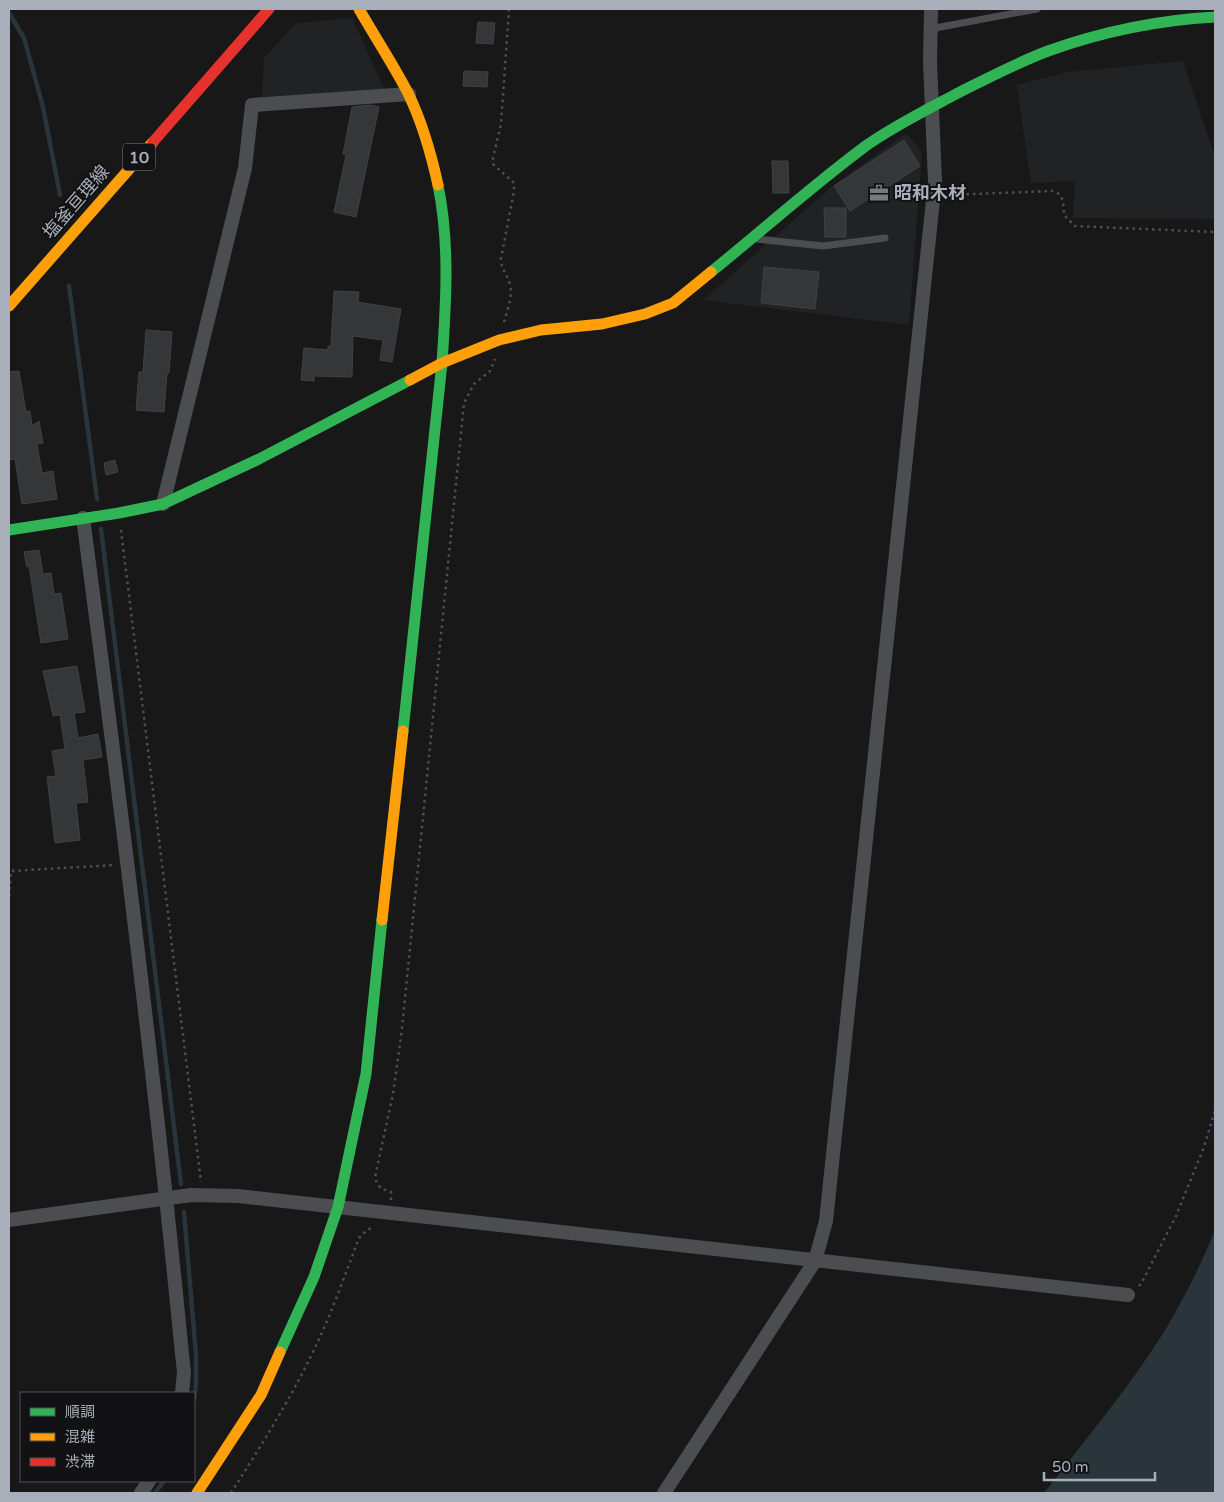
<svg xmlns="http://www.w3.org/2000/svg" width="1224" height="1502" font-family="'Varela Round','Noto Sans JP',sans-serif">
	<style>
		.built { fill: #212224 }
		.water { fill: #29343b }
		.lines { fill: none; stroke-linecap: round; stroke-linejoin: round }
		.stream { stroke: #29343b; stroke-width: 4.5 }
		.building { fill: #353637; stroke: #404144 }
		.path { stroke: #4e4f52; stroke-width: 2.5; stroke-dasharray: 2.5 4; stroke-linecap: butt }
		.lane { stroke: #4b4d51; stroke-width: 7 }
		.street { stroke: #4b4d51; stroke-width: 14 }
		.fast { stroke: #30b455; stroke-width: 11 }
		.slow { stroke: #ff9f0a; stroke-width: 11 }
		.jam { stroke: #e5322d; stroke-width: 11 }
		.labels { text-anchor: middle; stroke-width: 4; stroke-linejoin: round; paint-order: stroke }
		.shield { fill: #121214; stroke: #7b8088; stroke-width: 1 }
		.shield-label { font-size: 16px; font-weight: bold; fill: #a8afba }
		.poi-label { font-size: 18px; font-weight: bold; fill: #a8afba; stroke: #121214; text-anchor: start }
		.street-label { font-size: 18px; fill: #a8afba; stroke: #121214 }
	</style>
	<rect width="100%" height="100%" fill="#181818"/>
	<path class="built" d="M 352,18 L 385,90 L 262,97 L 264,58 L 296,23 Z
		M 1183,61 L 1215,158 L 1215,219 L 1073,218 L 1075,181 L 1031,183 L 1017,85 L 1069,72 Z
		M 906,133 L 922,152 L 909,325 L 703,300 L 830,188 Z"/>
	<path class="water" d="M 1215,1230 L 1215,1493 L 1044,1493 C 1085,1440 1128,1389 1164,1332 C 1183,1300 1201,1265 1215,1230 Z"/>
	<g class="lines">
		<path class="stream" d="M 9,13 L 24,38 L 43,107 L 60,195
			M 69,286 L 97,499
			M 101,529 L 181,1184
			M 184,1212 L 196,1355 L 196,1386 L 194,1400
			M 155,1493 L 164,1481"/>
	</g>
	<path class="building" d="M 478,22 L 495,23 L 493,44 L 476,43 Z
		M 464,71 L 488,72 L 487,87 L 463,86 Z
		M 371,105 L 379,107 L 356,217 L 334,212 L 346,155 L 343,154 L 352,107 Z
		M 904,140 L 920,166 L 850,211 L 834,186 Z
		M 772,161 L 788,161 L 789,193 L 773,193 Z
		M 824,208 L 846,208 L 846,237 L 825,237 Z
		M 764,267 L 819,272 L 815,309 L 761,303 Z
		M 334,291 L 359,292 L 358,302 L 401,309 L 392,362 L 380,360 L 383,340 L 353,336 L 352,377 L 314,376 L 314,381 L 301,380 L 304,348 L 328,350 L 328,346 L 331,346 Z
		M 146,330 L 172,332 L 169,373 L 167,373 L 164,412 L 136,410 L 139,372 L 143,372 Z
		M 19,371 L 26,412 L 30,411 L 32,426 L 39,421 L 43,443 L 37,444 L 42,473 L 53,471 L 57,499 L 22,504 L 15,459 L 9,460 L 9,372 Z
		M 115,460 L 118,472 L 106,475 L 104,463 Z
		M 39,550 L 43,574 L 51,573 L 54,594 L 61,593 L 68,639 L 41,643 L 29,566 L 27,567 L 24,552 Z
		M 77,666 L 85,712 L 74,713 L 78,738 L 98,734 L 102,757 L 83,760 L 88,802 L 76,803 L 80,840 L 55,843 L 47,777 L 56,776 L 52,751 L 65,749 L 60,715 L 53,716 L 43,671 Z"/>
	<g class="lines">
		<path class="path" d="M 947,195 L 1054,191 C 1065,196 1063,205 1064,215 L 1075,226 L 1215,232
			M 504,322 C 507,310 513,297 510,285 C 508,274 501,271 501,259 L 514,191 L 514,183 L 493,164 L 493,158 L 501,124 L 509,9
			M 121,530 L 201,1182
			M 9,896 L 11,871 L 114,865
			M 391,1200 L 391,1192 C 382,1189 377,1187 375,1177 L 393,1094 L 402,1029 L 464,403 L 474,384 L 490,371 L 495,359
			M 1139,1286 L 1141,1284 L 1176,1216 L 1204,1147 L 1215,1110
			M 231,1493 C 259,1449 287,1405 310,1358 C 329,1320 344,1278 359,1238 L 366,1231 L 374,1226"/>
		<path class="lane" d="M 930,29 L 1037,9
			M 756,239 L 823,246 L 885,238"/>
		<path class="street" d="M 163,504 L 245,168 L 252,105 L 409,94
			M 83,518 C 120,797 155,1075 182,1354 L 184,1372 L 182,1393
			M 9,1220 L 191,1195 L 238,1196 L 1128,1295
			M 141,1493 L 149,1481
			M 664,1493 L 815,1261 L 826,1221 L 935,181 L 930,62 L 931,9"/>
		<path class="fast" d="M 711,272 C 763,230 813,185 867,145 C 894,126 926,110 956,94 C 986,79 1016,63 1048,51 C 1101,32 1159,20 1215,17
			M 9,530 L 119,513 L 163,504 L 259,459 L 410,380
			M 403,731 L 442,363 C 446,304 450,243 438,185
			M 280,1352 L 314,1277 L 338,1207 L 366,1074 L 382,920"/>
		<path class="slow" d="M 359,9 C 375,37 393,64 408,93 C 422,122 431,153 438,185
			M 9,306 L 153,142
			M 410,380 L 442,363 L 499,340 L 541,330 L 602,324 L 645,314 L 673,303 L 711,272
			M 382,920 L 403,731
			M 197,1493 L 261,1395 L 280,1352"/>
		<path class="jam" d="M 153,142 L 269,9"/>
	</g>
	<defs>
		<g id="office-bare" transform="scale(1.5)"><path d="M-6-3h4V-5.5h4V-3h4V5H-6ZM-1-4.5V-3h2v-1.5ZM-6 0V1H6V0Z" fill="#767a81" stroke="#121214" stroke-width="2.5" paint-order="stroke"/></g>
	</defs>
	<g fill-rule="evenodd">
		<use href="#office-bare" x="879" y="193"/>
	</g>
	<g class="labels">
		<rect class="shield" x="123" y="143.5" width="32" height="27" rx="4"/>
		<g class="shield-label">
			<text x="139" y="163">10</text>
		</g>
		<g class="poi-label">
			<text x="894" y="199">昭和木材</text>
		</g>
		<g class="street-label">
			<text transform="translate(76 202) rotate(-49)" y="6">塩釜亘理線</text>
		</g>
	</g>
	<rect width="1224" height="1502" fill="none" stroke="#a8afba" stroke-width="20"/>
	<rect x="20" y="1392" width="175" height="90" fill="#121214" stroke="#4e5156"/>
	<rect x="30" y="1408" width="25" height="8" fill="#30b455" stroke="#4e5156"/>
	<text x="65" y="1417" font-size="15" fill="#a8afba">順調</text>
	<rect x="30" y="1433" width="25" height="8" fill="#ff9f0a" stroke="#4e5156"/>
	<text x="65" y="1442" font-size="15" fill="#a8afba">混雑</text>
	<rect x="30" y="1458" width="25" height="8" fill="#e5322d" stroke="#4e5156"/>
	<text x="65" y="1467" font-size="15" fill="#a8afba">渋滞</text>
	<path d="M1044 1472v8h111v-8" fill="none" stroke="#a8afba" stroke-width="2.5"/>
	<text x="1052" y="1472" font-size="15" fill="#a8afba" stroke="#121214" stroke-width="4" paint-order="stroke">50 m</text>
</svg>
